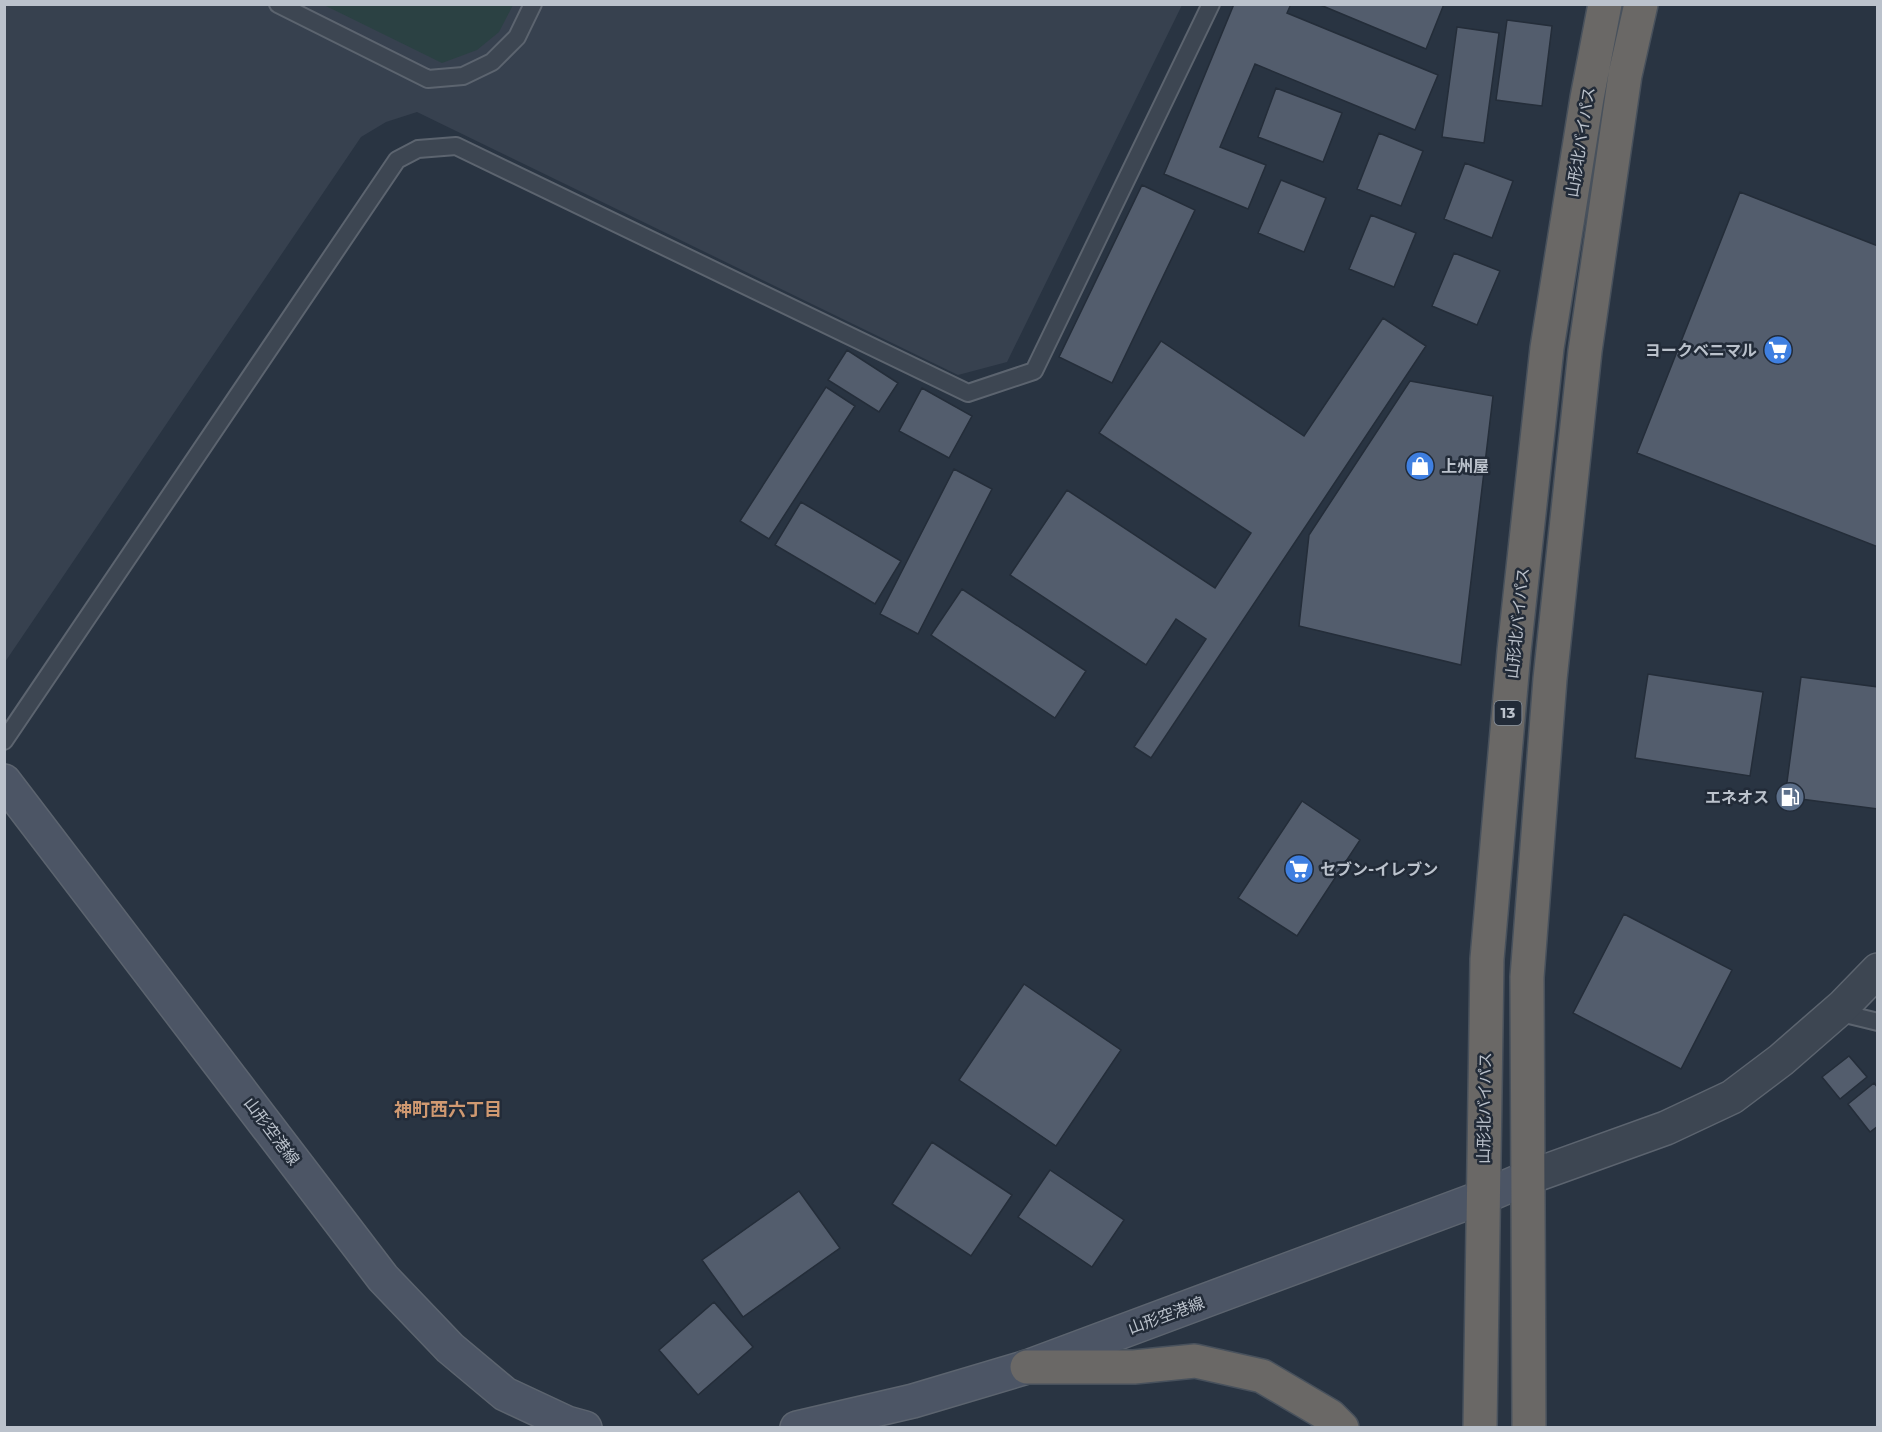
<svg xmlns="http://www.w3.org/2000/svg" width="1882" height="1432" font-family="Montserrat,'Noto Sans JP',sans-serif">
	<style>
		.airport { fill: #37414f }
		.green { fill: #2b4143 }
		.building { fill: #535d6d; stroke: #242d39; stroke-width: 1.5 }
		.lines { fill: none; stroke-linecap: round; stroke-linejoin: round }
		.service-casing { stroke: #5c646f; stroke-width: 20 }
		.minor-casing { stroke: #5c646f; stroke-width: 36 }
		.secondary-casing { stroke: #5c646f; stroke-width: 36 }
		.trunk-casing { stroke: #48515c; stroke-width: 36 }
		.service { stroke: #3d4652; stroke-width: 16 }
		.minor { stroke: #3d4652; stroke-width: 33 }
		.secondary { stroke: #4c5565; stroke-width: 33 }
		.trunk { stroke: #6a6866; stroke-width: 33 }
		.labels { text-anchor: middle; stroke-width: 5; stroke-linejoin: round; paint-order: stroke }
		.shield { fill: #222b38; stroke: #8d95a0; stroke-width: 1.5 }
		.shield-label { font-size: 15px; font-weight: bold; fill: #bbc2cc }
		.street-label { font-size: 16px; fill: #bbc2cc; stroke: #222b38 }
		.poi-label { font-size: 16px; font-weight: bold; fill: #bbc2cc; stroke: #222b38; text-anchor: end }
		.neighbourhood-label { font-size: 18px; font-weight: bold; fill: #d09971; stroke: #222b38 }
	</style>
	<rect width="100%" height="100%" fill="#293442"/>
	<path class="airport" d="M 5,5 L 1182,5 L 1007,362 L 958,375 L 417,112 L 386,122 L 361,137 L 5,662 Z"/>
	<path class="green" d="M 324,5 L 513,5 L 499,32 L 477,50 L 442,63 Z"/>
	<path class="building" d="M 1234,4 L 1291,4 L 1287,13 L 1438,75 L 1415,130 L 1255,64 L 1220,147 L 1266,165 L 1248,209 L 1164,174 Z
		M 1318,4 L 1444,4 L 1426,49 Z
		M 1507,20 L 1552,26 L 1542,106 L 1496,100 Z
		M 1457,27 L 1499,33 L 1484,143 L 1442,137 Z
		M 1276,88 L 1342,113 L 1323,162 L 1258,137 Z
		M 1379,133 L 1423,151 L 1401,206 L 1357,189 Z
		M 1465,163 L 1513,181 L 1492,238 L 1444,219 Z
		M 1281,180 L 1326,198 L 1304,252 L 1258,233 Z
		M 1142,185 L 1195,210 L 1112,383 L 1059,357 Z
		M 1740,192 L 1878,246 L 1878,547 L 1637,453 Z
		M 1371,215 L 1416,233 L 1394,287 L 1349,269 Z
		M 1454,253 L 1500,271 L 1477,325 L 1432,306 Z
		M 1383,318 L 1426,346 L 1151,758 L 1134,747 L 1206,639 L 1176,619 L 1146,665 L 1010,575 L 1067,490 L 1215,588 L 1251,533 L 1099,433 L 1161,341 L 1304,436 Z
		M 847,350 L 898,383 L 879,412 L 828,380 Z
		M 1410,381 L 1493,396 L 1461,665 L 1299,626 L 1309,535 Z
		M 826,387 L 855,406 L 769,539 L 740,521 Z
		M 922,388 L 972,416 L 949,458 L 899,431 Z
		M 954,469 L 992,489 L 918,634 L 880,614 Z
		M 801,502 L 901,561 L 875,604 L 775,545 Z
		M 962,589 L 1086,671 L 1055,718 L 931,635 Z
		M 1648,674 L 1763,692 L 1750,776 L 1635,758 Z
		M 1801,677 L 1878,687 L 1878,809 L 1785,797 Z
		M 1302,801 L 1360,840 L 1297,936 L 1238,898 Z
		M 1624,914 L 1732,970 L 1681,1069 L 1573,1013 Z
		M 1024,984 L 1121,1050 L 1056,1146 L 959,1080 Z
		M 1849,1056 L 1867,1077 L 1840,1099 L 1822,1077 Z
		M 1874,1083 L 1878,1088 L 1878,1126 L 1870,1132 L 1848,1104 Z
		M 932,1142 L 1012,1195 L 971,1256 L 892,1204 Z
		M 1050,1170 L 1124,1220 L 1092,1267 L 1018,1217 Z
		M 799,1191 L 840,1248 L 743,1317 L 702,1260 Z
		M 714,1302 L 753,1347 L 698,1395 L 659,1350 Z"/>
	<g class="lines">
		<g class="service-casing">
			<path id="service" d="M 278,4 L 428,79 L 463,76 L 492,62 L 517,37 L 533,4
				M 4,741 L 397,160 L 418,149 L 456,146 L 968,393 L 1034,371 L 1211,4
				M 1837,1012 L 1878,1022"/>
		</g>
		<g class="minor-casing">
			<path id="minor" d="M 1527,1178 L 1666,1128 L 1732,1097 L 1781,1060 L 1843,1006 L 1878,970"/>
		</g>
		<g class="secondary-casing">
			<path id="secondary" d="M 4,781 L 383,1278 L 450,1348 L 505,1394 L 567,1423 L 585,1428
				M 797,1428 L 913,1401 L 1027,1367 L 1483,1197 L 1527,1178"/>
		</g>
		<g class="trunk-casing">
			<path id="trunk" d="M 1027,1367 L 1134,1367 L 1195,1361 L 1262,1376 L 1330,1416 L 1342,1428
				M 1480,1428 L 1487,959 L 1514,651 L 1547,348 L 1587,98 L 1605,4
				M 1529,1428 L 1527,977 L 1550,679 L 1585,351 L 1625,75 L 1641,4"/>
		</g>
		<use href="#service" class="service"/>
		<use href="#minor" class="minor"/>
		<use href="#secondary" class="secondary"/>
		<use href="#trunk" class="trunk"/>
	</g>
	<defs>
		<g id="supermarket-disc" transform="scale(1.5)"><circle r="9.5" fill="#3f7fe0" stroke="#222b38"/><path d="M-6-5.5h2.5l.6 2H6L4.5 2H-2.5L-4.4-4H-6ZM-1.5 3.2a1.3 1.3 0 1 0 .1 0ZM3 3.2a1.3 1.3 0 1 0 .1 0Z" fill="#fff"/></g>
		<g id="shop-disc" transform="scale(1.5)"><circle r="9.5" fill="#3f7fe0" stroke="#222b38"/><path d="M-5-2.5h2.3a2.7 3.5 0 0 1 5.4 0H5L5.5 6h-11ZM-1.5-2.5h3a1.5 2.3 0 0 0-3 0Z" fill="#fff"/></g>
		<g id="fuel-disc" transform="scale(1.5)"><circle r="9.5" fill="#5c6f8a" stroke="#222b38"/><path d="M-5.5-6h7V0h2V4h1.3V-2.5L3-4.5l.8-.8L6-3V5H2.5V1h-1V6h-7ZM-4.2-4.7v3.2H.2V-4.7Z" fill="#fff"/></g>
	</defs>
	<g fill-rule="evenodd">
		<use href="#supermarket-disc" x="1778" y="350"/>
		<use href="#shop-disc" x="1420" y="466"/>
		<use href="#fuel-disc" x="1790" y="797"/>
		<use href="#supermarket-disc" x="1299" y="869"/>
	</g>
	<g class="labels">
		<rect class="shield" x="1494.5" y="701" width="27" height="24" rx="4.5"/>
		<g class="shield-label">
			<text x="1508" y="718">13</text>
		</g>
		<g class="street-label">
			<text transform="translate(1580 142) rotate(-81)" y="6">山形北バイパス</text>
			<text transform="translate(1517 623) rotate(-84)" y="6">山形北バイパス</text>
			<text transform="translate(1484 1108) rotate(-89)" y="6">山形北バイパス</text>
			<text transform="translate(272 1131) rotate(53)" y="6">山形空港線</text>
			<text transform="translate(1166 1315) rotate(-20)" y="6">山形空港線</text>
		</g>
		<g class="poi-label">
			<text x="1757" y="356">ヨークベニマル</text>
			<text x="1441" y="472" text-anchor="start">上州屋</text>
			<text x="1769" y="803">エネオス</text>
			<text x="1320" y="875" text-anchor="start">セブン-イレブン</text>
		</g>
		<g class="neighbourhood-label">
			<text x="448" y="1116">神町西六丁目</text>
		</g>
	</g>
	<rect width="1882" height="1432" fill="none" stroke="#bbc2cc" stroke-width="12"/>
</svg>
